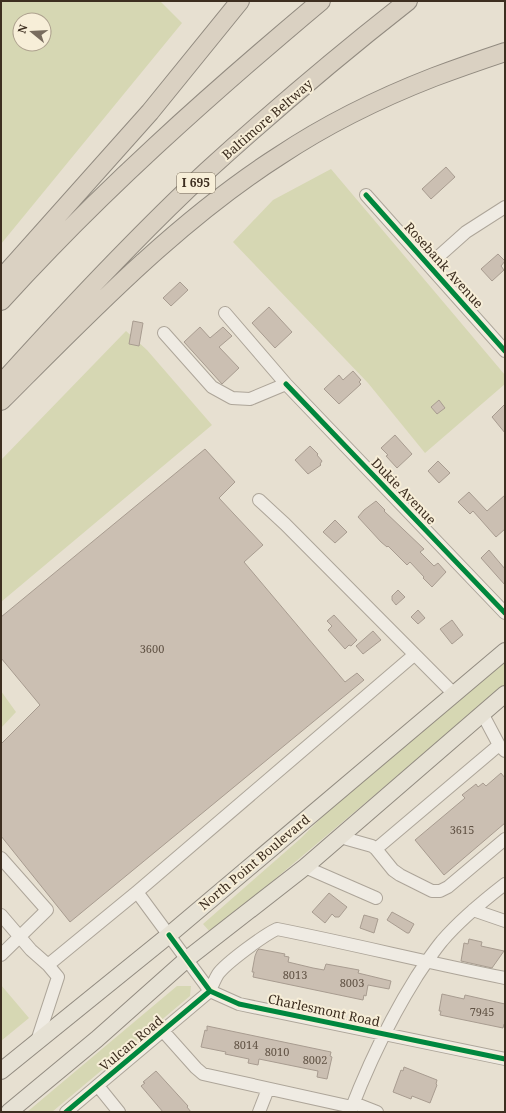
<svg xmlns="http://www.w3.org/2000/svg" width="506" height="1113" font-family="'Noto Serif',serif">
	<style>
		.green { fill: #d6d7b3; fill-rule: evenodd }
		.building { fill: #cbbfb2; stroke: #a89c90 }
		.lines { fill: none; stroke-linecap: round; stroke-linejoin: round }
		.minor-casing { stroke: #ada599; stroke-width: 14 }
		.major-casing { stroke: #928b80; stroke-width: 18 }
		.highway-casing { stroke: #928b80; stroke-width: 20 }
		.minor { stroke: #efebe3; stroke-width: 12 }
		.major { stroke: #e6e1d4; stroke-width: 16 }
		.highway { stroke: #dad1c2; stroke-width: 18 }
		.cycleway-casing { stroke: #f7eed8; stroke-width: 8 }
		.cycleway { stroke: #00873e; stroke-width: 5 }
		.labels { text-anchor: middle; stroke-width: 4; stroke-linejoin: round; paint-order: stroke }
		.number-label { font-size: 11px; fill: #605244 }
		.shield { fill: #f7eed8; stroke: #756857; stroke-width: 1 }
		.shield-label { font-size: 12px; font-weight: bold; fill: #3d2e20 }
		.street-label { font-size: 13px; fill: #3d2e20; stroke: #f7eed8 }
	</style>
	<rect width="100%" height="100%" fill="#e7e0d1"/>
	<path class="green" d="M 1,1 L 160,1 L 182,23 L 1,244 ZM 20,20 L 44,20 L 44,44 L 20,44 Z
		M 331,169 L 505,375 L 505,384 L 425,453 L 368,383 L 233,242 L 273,200 Z
		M 126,331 L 147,350 L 212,425 L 1,602 L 1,460 Z
		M 505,660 L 505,685 L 211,933 L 203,924 L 300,839 L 337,802 Z
		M 1,691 L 16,712 L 1,728 Z
		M 1,985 L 29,1018 L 1,1041 Z
		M 177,986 L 191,986 L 190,996 L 52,1112 L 27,1112 Z"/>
	<path class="building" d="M 446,167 L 455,177 L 431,199 L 422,189 Z
		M 498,254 L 505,261 L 501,266 L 504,270 L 492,281 L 481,269 Z
		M 180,282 L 188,290 L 171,306 L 163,298 Z
		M 269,307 L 292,332 L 275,348 L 252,323 Z
		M 133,321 L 143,323 L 139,346 L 129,344 Z
		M 200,327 L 210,338 L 223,327 L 232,336 L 219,347 L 239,368 L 222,384 L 184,342 Z
		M 353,371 L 361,380 L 359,382 L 361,384 L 339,404 L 324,389 L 339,375 L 343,380 Z
		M 439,400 L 445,408 L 437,414 L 431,407 Z
		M 505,404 L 505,433 L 492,417 Z
		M 395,435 L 412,454 L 397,468 L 386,456 L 388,455 L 381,448 Z
		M 310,446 L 318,454 L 317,455 L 322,461 L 320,464 L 321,465 L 308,474 L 295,460 Z
		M 205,449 L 235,482 L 219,498 L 263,545 L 244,562 L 345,682 L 357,673 L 364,680 L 70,922 L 1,836 L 1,744 L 40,705 L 1,658 L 1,617 Z
		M 438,461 L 450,473 L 439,483 L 428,471 Z
		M 469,492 L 487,511 L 505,495 L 505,529 L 496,537 L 473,511 L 470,514 L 458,502 Z
		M 376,501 L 385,510 L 384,511 L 424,549 L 420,552 L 434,566 L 438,563 L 446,572 L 432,587 L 423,578 L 424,577 L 410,562 L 407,565 L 388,546 L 387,547 L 381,542 L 358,517 L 364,510 Z
		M 335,520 L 347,532 L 335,543 L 323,532 Z
		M 489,550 L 505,569 L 505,585 L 481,558 Z
		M 398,590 L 405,597 L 396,605 L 392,600 L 392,596 Z
		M 418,610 L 425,618 L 418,624 L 411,617 Z
		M 334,615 L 357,640 L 351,646 L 349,645 L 345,649 L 328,630 L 332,626 L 327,621 Z
		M 452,620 L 463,635 L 452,644 L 440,629 Z
		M 373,631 L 381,640 L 363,654 L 356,646 Z
		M 501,773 L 505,778 L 505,823 L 444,875 L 415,840 L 465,798 L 462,795 L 476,784 L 478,787 L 483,783 L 486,786 Z
		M 329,893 L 347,907 L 339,917 L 335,917 L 332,914 L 325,923 L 312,912 Z
		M 392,912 L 414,924 L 409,933 L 407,933 L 387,920 Z
		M 364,915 L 378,919 L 374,933 L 360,928 Z
		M 469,939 L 482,942 L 481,946 L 504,951 L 492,968 L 461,961 L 464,943 L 468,944 Z
		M 259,949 L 285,954 L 284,956 L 289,957 L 288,962 L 313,968 L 324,970 L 326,964 L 359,970 L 358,973 L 391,981 L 389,989 L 368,985 L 366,996 L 364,995 L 363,1000 L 253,977 L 254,972 L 252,972 L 255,956 L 257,951 Z
		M 442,994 L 464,999 L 465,995 L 505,1004 L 505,1024 L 504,1024 L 503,1028 L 440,1015 L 441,1011 L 439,1011 Z
		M 207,1026 L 331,1052 L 330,1056 L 332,1057 L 327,1079 L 317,1077 L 318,1071 L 259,1059 L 258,1065 L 248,1063 L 249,1059 L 225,1054 L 226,1052 L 201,1047 L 205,1030 L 207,1031 Z
		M 404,1067 L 437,1080 L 436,1084 L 437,1085 L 430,1103 L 412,1096 L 411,1099 L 393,1092 L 401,1070 L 403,1071 Z
		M 156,1071 L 188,1106 L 187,1107 L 191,1112 L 163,1112 L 141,1086 L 145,1083 L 143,1082 Z"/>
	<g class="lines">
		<g class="minor-casing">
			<path id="minor" d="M 366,195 L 505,351
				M 429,265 L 466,232 L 505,207
				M 225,313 L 286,384 L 505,613
				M 164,333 L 212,387 L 232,398 L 250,399 L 286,384
				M 259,500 L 285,524 L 454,694
				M 482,713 L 499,745 L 505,751
				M 340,837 L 372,846 L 376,849 L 393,870 L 400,875 L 432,891 L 440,891 L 448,887 L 505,839
				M 376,849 L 499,745
				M 1,858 L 47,910 L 1,955
				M 305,867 L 376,898
				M 137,892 L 210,991 L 239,1004 L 505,1059
				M 473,910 L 505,921
				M 1,915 L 31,950 L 48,965 L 58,977 L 37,1041
				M 48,965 L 137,892 L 414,655
				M 163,1031 L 196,1068 L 203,1074 L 352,1107
				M 98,1086 L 119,1112
				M 354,1103 L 377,1112
				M 66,1112 L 210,991 C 212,986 215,979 218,974 C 226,963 264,935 277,929 C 353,944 429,963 505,978
				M 259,1112 L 268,1089
				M 350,1112 C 368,1065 390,1019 417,976 C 425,964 433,952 442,941 C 460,920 483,901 505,884"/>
		</g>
		<g class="major-casing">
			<path id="major" d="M 1,1071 L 169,935 L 505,651
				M 9,1112 L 97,1039 L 187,959 L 305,867 L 505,694"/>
		</g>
		<g class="highway-casing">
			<path id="highway" d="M 1,279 L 150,112 L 240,1
				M 1,301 C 99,193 209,95 321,1
				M 1,384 C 67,311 135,238 207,171 C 272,112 339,55 408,1
				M 1,401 C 86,316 177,221 279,156 C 327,124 380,98 434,77 C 458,68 481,60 505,52"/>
		</g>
		<use href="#minor" class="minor"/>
		<use href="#major" class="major"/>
		<use href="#highway" class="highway"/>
		<g class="cycleway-casing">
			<path id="cycleway" d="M 366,195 L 505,351
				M 286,384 L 505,613
				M 169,935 L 210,991 L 239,1004 L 505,1059
				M 66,1112 L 210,991"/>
		</g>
		<use href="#cycleway" class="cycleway"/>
	</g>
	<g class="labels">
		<g class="number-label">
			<text x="152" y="653">3600</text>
			<text x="462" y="834">3615</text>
			<text x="295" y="979">8013</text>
			<text x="352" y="987">8003</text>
			<text x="482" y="1016">7945</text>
			<text x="246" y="1049">8014</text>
			<text x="277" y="1056">8010</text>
			<text x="315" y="1064">8002</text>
		</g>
		<rect class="shield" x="177" y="173" width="38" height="20" rx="3"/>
		<g class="shield-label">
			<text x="196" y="187">I 695</text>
		</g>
		<g class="street-label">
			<text transform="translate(267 119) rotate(-41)" y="5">Baltimore Beltway</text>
			<text transform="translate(444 265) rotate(48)" y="5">Rosebank Avenue</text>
			<text transform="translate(404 491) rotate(46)" y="5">Dukie Avenue</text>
			<text transform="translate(254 862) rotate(-40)" y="5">North Point Boulevard</text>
			<text transform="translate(324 1010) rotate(12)" y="5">Charlesmont Road</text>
			<text transform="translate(131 1043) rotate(-40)" y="5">Vulcan Road</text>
		</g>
	</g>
	<rect width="506" height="1113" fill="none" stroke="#3d2e20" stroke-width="4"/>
	<g transform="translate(32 32) rotate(288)"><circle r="19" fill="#f7eed8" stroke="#ada18e"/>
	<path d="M0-3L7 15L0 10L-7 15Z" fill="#786c5e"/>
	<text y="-6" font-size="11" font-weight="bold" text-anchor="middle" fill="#3d2e20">N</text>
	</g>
</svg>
